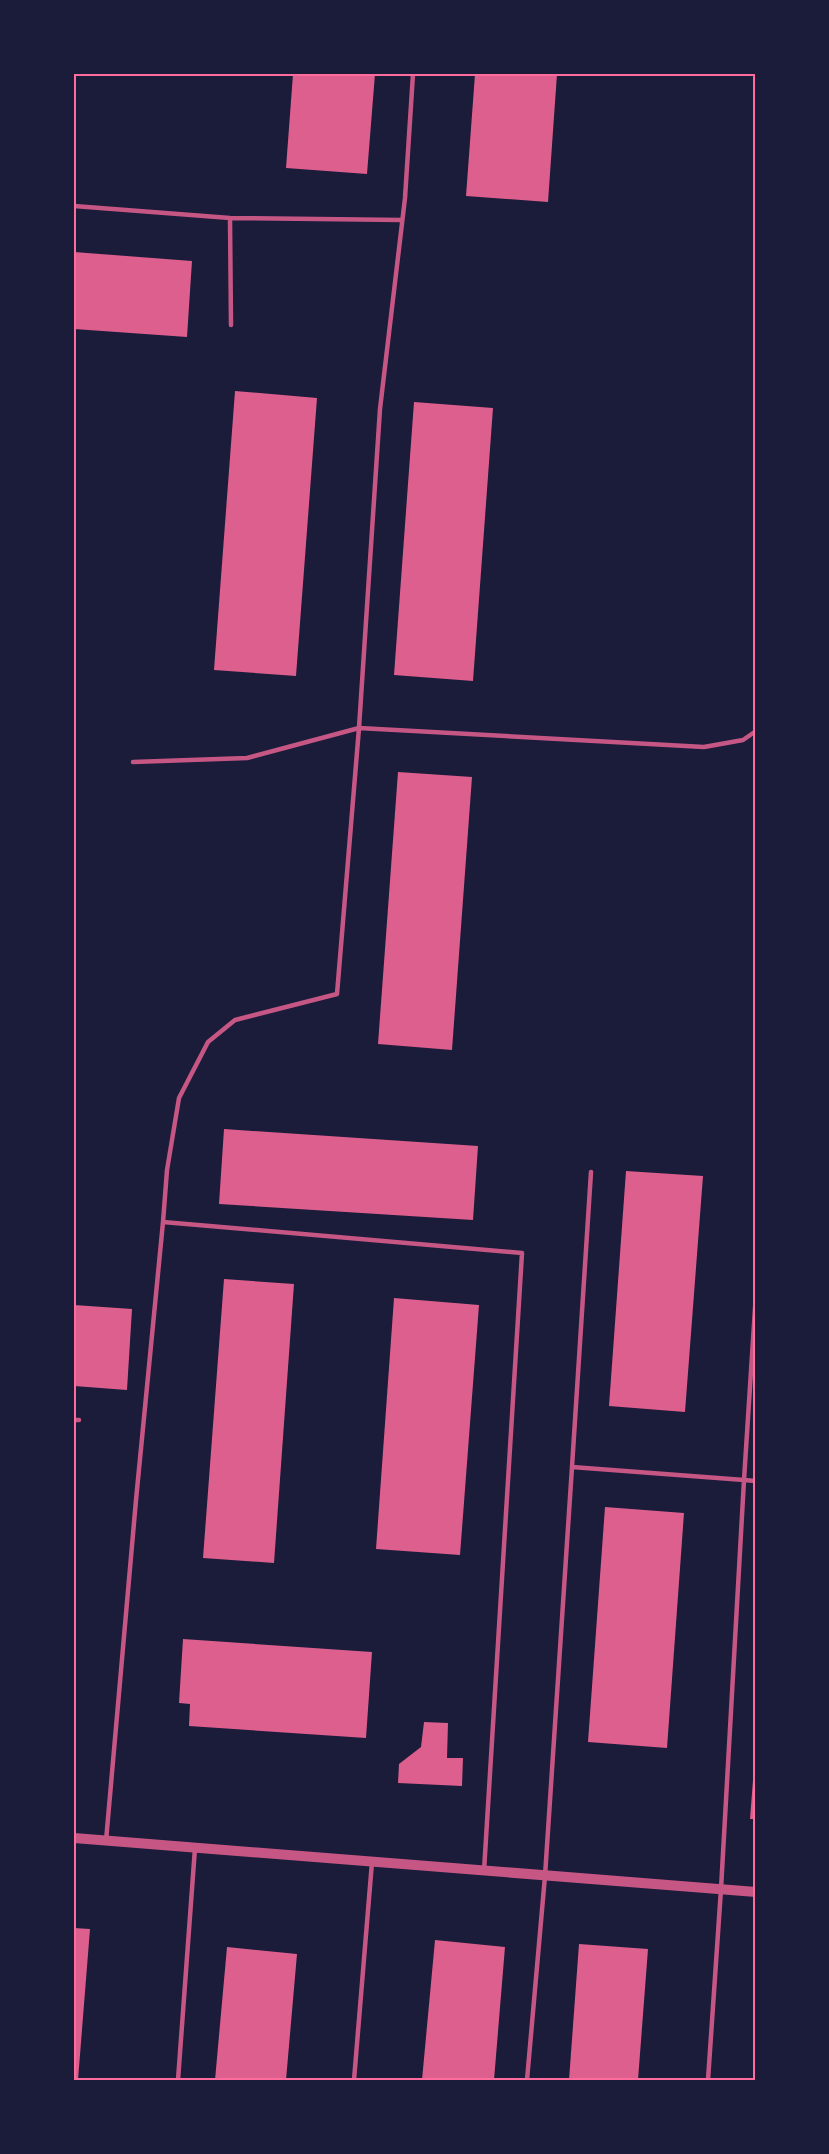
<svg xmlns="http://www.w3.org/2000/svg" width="829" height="2154" font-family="Arial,sans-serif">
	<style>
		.building { fill: #dd5f8e }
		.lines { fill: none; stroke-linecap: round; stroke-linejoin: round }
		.service { stroke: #c65784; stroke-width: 4.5 }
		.tertiary { stroke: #c65784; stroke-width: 10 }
		.neatline { fill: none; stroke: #ff6b9d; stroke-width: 2 }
	</style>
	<rect width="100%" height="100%" fill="#1b1b3a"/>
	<path class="building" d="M 293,74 L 375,74 L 367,174 L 286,168 Z
		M 475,74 L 557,74 L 548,202 L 466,196 Z
		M 74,252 L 192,261 L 187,337 L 74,329 Z
		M 235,391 L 317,398 L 296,676 L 214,670 Z
		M 414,402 L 493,408 L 473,681 L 394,675 Z
		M 398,772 L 472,777 L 452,1050 L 378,1044 Z
		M 224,1129 L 478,1146 L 473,1220 L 219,1204 Z
		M 626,1171 L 703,1176 L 685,1412 L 609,1406 Z
		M 224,1279 L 294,1284 L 274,1563 L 203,1558 Z
		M 394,1298 L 479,1305 L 460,1555 L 376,1549 Z
		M 74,1305 L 132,1309 L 127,1390 L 74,1386 Z
		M 605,1507 L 684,1513 L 667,1748 L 588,1742 Z
		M 183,1639 L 372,1652 L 366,1738 L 189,1726 L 190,1704 L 179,1703 Z
		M 424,1722 L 448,1723 L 447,1758 L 463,1758 L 462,1786 L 398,1783 L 399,1764 L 421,1747 Z
		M 754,1767 L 756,1767 L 756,1819 L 750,1819 Z
		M 74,1928 L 90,1929 L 78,2080 L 74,2080 Z
		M 435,1940 L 505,1947 L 494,2080 L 422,2080 Z
		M 579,1944 L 648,1949 L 638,2080 L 569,2080 Z
		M 227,1947 L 297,1954 L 286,2080 L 215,2080 Z"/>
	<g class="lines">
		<path class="service" d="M 413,74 L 405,198 L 380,409 L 359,728 L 337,994 L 235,1020 L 208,1042 L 179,1098 L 167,1170 L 163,1222 L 522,1253 L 484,1871
			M 74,206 L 230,218 L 402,220
			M 230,218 L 231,325
			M 133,762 L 247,758 L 359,728 L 704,747 L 743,740 L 756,731
			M 591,1172 L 572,1467 L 744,1480 L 721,1889 L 708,2080
			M 756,1293 L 744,1480 L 756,1481
			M 74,1420 L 79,1420
			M 106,1841 L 136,1500 L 163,1222
			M 178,2080 L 195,1848
			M 354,2080 L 372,1862
			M 527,2080 L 545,1876 L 572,1467"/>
		<path class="tertiary" d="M 74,1838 L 756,1892"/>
	</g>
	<rect width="829" height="2154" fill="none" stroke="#1b1b3a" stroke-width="150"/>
	<rect x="75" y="75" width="679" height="2004" class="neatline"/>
</svg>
